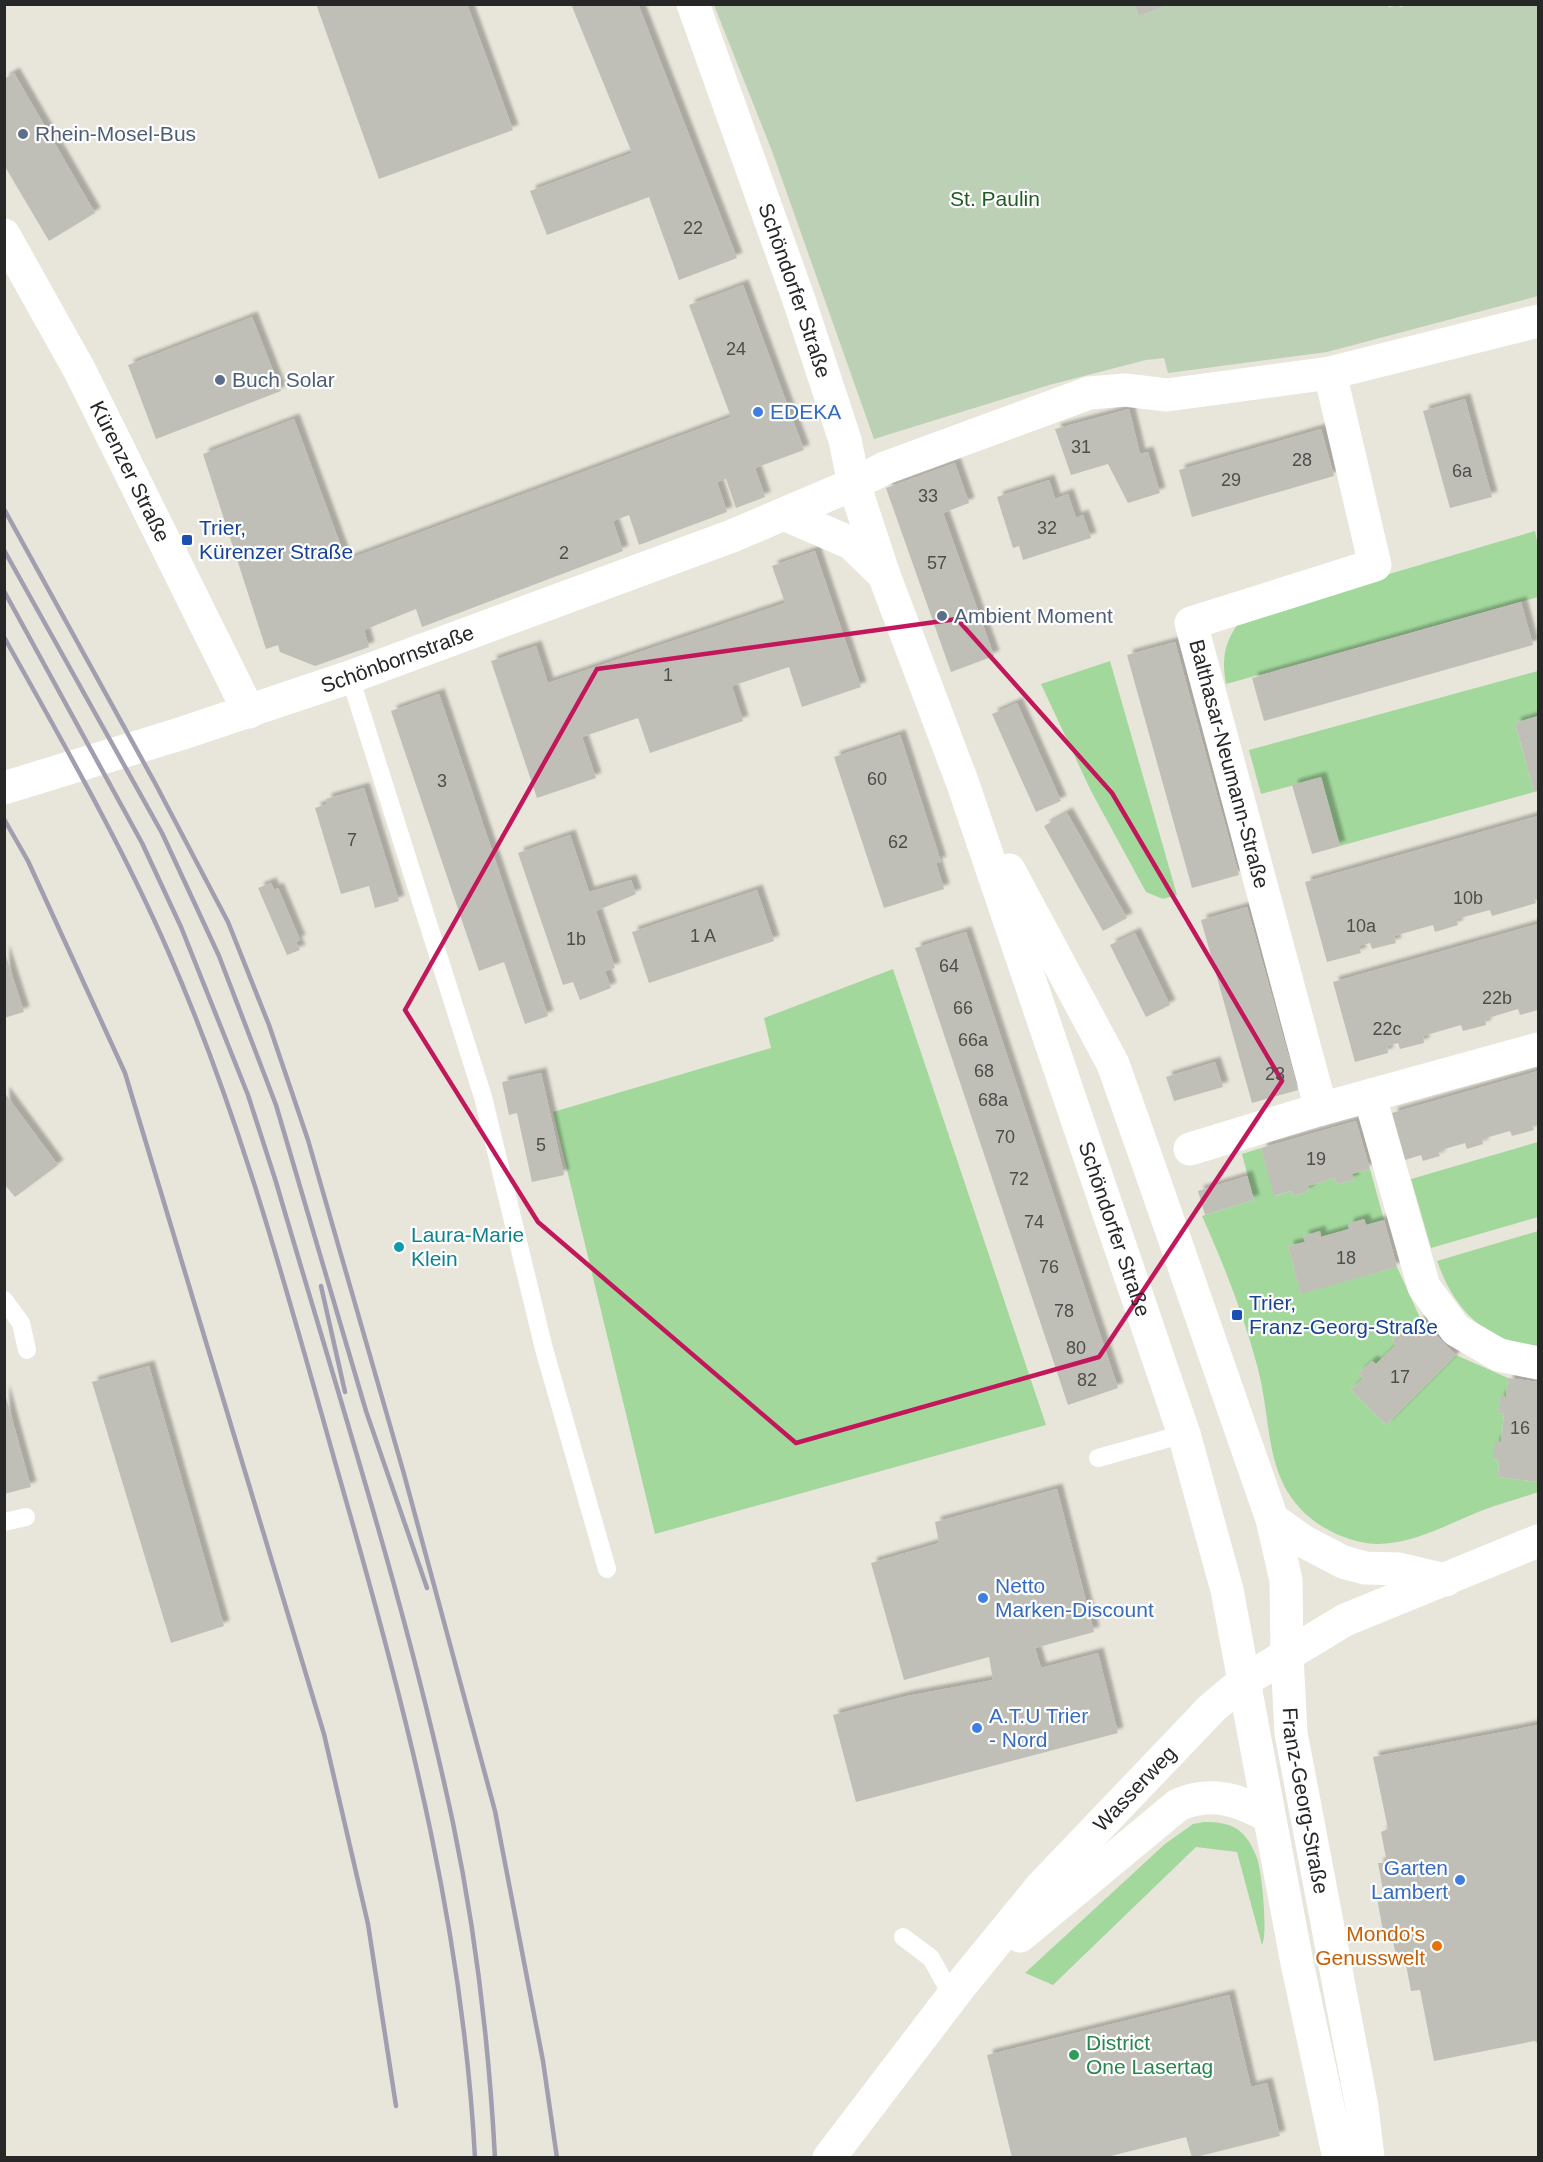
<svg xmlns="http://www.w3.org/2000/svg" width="1543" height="2162" font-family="Helvetica,sans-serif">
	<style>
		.green { fill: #a3d89d }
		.cemetery { fill: #bbd0b4 }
		.building { fill: #c0bfb7; filter: url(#shadow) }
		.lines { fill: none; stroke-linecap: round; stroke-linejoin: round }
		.service { stroke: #fff; stroke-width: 18 }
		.minor { stroke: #fff; stroke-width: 33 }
		.tertiary { stroke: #fff; stroke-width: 33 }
		.secondary { stroke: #fff; stroke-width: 33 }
		.rail { stroke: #a09eaf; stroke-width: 4.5 }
		.marked { fill: none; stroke: #c2185b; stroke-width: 4.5; stroke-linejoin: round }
		.service-dot { fill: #5c6f8a; stroke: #fff; stroke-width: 2 }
		.shop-dot { fill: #3f7fe0; stroke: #fff; stroke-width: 2 }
		.transit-dot { fill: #1a4fb4; stroke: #fff; stroke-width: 2 }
		.culture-dot { fill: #0f9aa8; stroke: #fff; stroke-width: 2 }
		.food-dot { fill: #e8710a; stroke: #fff; stroke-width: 2 }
		.leisure-dot { fill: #2e9e5b; stroke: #fff; stroke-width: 2 }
		.labels { text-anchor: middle; stroke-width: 4.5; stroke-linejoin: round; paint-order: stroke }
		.number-label { font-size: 18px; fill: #4d4d4b }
		.service-label { font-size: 21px; fill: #4e5e75; stroke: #fff; text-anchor: start }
		.park-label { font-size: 21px; fill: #215a23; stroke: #fff }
		.street-label { font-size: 21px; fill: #272727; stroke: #fff }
		.shop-label { font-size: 21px; fill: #366cbe; stroke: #fff; text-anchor: start }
		.transit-label { font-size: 21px; fill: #164399; stroke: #fff; text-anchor: start }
		.culture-label { font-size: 21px; fill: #0d838f; stroke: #fff; text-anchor: start }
		.food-label { font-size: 21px; fill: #c56008; stroke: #fff; text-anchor: end }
		.leisure-label { font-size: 21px; fill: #27864d; stroke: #fff; text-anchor: start }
	</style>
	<defs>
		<filter id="shadow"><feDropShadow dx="5.5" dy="-5.5" stdDeviation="1.5" flood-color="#0004"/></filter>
	</defs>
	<rect width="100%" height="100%" fill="#e8e5da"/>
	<path class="green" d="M 1535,531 L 1538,546 L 1538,597 L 1226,684 C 1221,656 1225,640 1243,617 Z
		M 1110,661 L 1177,895 L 1163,899 L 1146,892 L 1091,791 L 1041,684 Z
		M 1538,671 L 1538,716 L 1515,723 L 1534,792 L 1340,846 L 1321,778 L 1261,794 L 1249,750 Z
		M 893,969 L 1046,1425 L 655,1534 L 553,1112 L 771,1048 L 764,1018 Z
		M 1538,1142 L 1538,1217 L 1431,1248 L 1411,1179 Z
		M 1261,1148 L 1275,1196 L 1291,1191 L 1293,1196 L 1309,1191 L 1308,1186 L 1335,1178 L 1337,1184 L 1354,1180 L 1352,1174 L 1370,1169 L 1384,1220 L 1366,1225 L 1364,1219 L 1348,1224 L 1349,1229 L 1321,1237 L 1320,1232 L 1303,1236 L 1305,1242 L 1288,1246 L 1301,1293 L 1397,1267 L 1421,1320 L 1408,1333 L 1403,1328 L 1392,1340 L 1396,1345 L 1376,1364 L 1372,1361 L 1359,1373 L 1363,1378 L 1351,1390 L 1386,1425 L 1456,1355 L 1508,1378 L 1506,1397 L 1500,1397 L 1498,1413 L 1504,1414 L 1501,1442 L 1493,1459 L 1499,1460 L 1498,1477 L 1538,1482 L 1538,1492 C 1519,1499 1498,1504 1478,1512 C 1446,1525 1415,1543 1379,1544 C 1360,1544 1340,1537 1323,1527 C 1261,1488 1274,1427 1257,1365 C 1243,1313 1224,1265 1202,1216 L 1254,1200 L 1242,1154 Z
		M 1538,1231 L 1538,1348 C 1483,1338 1456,1313 1437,1261 Z
		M 1204,1822 C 1219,1822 1232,1823 1243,1834 C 1249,1840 1254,1850 1257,1858 C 1262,1872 1268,1934 1262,1945 L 1237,1852 L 1196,1847 L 1053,1985 L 1025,1973 L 1165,1844 L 1193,1824 Z"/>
	<path class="cemetery" d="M 1134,4 L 1139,16 L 1167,4 L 1382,4 L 1390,7 L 1396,5 L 1401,7 L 1408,4 L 1538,5 L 1538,296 L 1327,352 L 1168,373 L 1164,358 L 1146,360 L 1049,385 L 874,439 L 772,151 L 714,5 Z"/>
	<path class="building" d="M 316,4 L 467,4 L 513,130 L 379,179 Z
		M 571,4 L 638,4 L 737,258 L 679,280 L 649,197 L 547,235 L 530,191 L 632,153 Z
		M 1134,4 L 1166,4 L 1166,5 L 1139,16 Z
		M 14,73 L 95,213 L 49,241 L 4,165 L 4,79 Z
		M 743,285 L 804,450 L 755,468 L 765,497 L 736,508 L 726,479 L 717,482 L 727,512 L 639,545 L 629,515 L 613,521 L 623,551 L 422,627 L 416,609 L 364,630 L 369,647 L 315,666 L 280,652 L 278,645 L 266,649 L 203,454 L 294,419 L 346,560 L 731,417 L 689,305 Z
		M 252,317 L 281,391 L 156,439 L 128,365 Z
		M 1465,399 L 1492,497 L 1450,508 L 1423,411 Z
		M 1129,409 L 1140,454 L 1148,452 L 1160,493 L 1128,503 L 1108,464 L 1071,475 L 1055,429 Z
		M 1321,429 L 1334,476 L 1192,517 L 1179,470 Z
		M 955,463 L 969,503 L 943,513 L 994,656 L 951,672 L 886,488 Z
		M 1049,480 L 1055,499 L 1068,494 L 1076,518 L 1083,515 L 1091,538 L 1023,560 L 1019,546 L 1013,548 L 997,497 Z
		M 815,551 L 861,687 L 802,707 L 789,667 L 732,686 L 743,721 L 650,753 L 638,718 L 582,737 L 596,778 L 537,798 L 491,661 L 536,646 L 548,683 L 785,603 L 772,566 Z
		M 1521,602 L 1533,645 L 1264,721 L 1252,678 Z
		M 1175,642 L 1239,875 L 1192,888 L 1127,655 Z
		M 439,694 L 548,1016 L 525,1024 L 504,962 L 479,971 L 391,711 Z
		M 1017,703 L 1061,801 L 1036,812 L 992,714 Z
		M 1538,716 L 1538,791 L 1534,792 L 1515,723 Z
		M 900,735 L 941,862 L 936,863 L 944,889 L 884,908 L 834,757 Z
		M 1321,777 L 1340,846 L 1312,854 L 1292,785 Z
		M 364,788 L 399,901 L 375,908 L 369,886 L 341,894 L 315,808 L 327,804 L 326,799 Z
		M 1067,813 L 1127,918 L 1103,931 L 1044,826 Z
		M 1538,816 L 1538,896 L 1534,897 L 1536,903 L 1492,916 L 1490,910 L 1456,919 L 1458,925 L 1435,932 L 1433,925 L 1394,936 L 1396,943 L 1372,949 L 1370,943 L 1359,946 L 1361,953 L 1327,962 L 1305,882 Z
		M 570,835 L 589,892 L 631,880 L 636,894 L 596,911 L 615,968 L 605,971 L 611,988 L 580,1000 L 573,982 L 563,985 L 518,853 Z
		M 271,883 L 274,890 L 278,888 L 300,940 L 296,942 L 300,950 L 287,955 L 258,888 Z
		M 757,890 L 774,941 L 649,983 L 632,932 Z
		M 1247,907 L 1298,1090 L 1252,1103 L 1201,920 Z
		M 1538,924 L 1538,1010 L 1520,1015 L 1518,1009 L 1485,1019 L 1486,1025 L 1463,1031 L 1461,1025 L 1423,1036 L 1424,1043 L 1400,1049 L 1398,1043 L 1387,1046 L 1388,1053 L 1355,1062 L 1333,982 Z
		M 966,932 L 1118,1388 L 1068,1405 L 915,948 Z
		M 1135,933 L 1170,1005 L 1146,1017 L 1110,945 Z
		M 4,950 L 24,1012 L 4,1018 Z
		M 1215,1062 L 1223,1087 L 1174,1101 L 1166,1077 Z
		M 1538,1071 L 1538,1123 L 1532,1125 L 1534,1130 L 1512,1136 L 1510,1131 L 1482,1139 L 1483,1144 L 1467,1149 L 1465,1143 L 1438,1151 L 1440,1156 L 1423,1161 L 1421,1155 L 1405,1160 L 1392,1113 Z
		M 541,1073 L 564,1175 L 532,1182 L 517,1113 L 509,1115 L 502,1082 Z
		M 4,1092 L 58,1165 L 15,1197 L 4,1184 Z
		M 1356,1121 L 1370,1169 L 1352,1174 L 1354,1180 L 1337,1184 L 1335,1178 L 1308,1186 L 1309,1191 L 1293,1196 L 1291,1191 L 1274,1196 L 1261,1148 Z
		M 1247,1176 L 1254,1200 L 1205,1215 L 1198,1191 Z
		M 1364,1219 L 1366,1225 L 1384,1220 L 1397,1267 L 1301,1294 L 1288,1246 L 1305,1242 L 1303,1236 L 1320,1231 L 1321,1237 L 1349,1229 L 1348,1224 Z
		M 1421,1320 L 1456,1355 L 1386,1425 L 1351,1390 L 1363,1378 L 1359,1373 L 1372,1361 L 1376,1364 L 1396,1345 L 1392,1340 L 1404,1328 L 1408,1333 Z
		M 149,1366 L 224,1626 L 171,1643 L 92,1382 Z
		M 1508,1378 L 1538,1382 L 1538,1482 L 1498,1477 L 1499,1460 L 1493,1459 L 1495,1441 L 1501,1442 L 1504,1414 L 1498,1413 L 1500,1396 L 1506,1397 Z
		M 4,1390 L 31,1487 L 4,1494 Z
		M 1057,1489 L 1094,1632 L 1035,1648 L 1041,1668 L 1098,1653 L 1118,1733 L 856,1802 L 833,1715 L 907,1696 L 993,1680 L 989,1657 L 904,1680 L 871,1563 L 939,1543 L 935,1522 Z
		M 1538,1725 L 1538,2043 L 1534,2041 L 1434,2061 L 1420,1990 L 1411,1991 L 1405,1959 L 1397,1962 L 1391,1930 L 1383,1931 L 1377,1898 L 1384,1896 L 1378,1863 L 1387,1863 L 1381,1832 L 1388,1829 L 1373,1757 Z
		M 1229,1995 L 1251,2087 L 1267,2083 L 1280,2136 L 1192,2158 L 1186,2137 L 1103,2158 L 1012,2158 L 987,2055 Z"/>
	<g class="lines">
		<path class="service" d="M 350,677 L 483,1097 L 544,1349 L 607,1569
			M 4,1300 L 21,1323 L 27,1350
			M 1098,1458 L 1184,1434
			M 4,1522 L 26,1517
			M 903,1937 L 931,1958 L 952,1996"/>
		<g class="minor">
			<path id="s1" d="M 4,235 L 80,371 L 249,712"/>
			<path d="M 784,514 L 851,543 L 884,575"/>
			<path id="s2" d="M 4,788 L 183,733 L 350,677 L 732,536 L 854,484 L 885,468 L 1089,393 L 1125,390 L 1167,395 L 1330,373 L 1538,321"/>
			<path d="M 1370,1097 L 1424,1287 L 1456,1330 L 1499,1355 L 1538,1363"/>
			<path d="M 1321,1109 L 1191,623 L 1375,565 L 1330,373"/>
			<path d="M 1190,1149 L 1321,1109 L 1538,1049"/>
		</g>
		<g class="tertiary">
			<path id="s3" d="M 1287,1656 L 1291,1733 L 1362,2107 L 1368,2158"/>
			<path d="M 1244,1681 L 1297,1963 L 1339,2158"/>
		</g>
		<g class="secondary">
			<path id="s4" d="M 693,4 L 799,300 L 845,440 L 854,484 L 884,575 L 963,784 L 1184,1434 L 1227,1590 L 1244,1681"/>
			<path d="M 1009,870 L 1113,1064 L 1148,1163 L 1272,1519 L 1286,1580 L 1287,1656"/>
			<path d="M 1272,1519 L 1303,1541 L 1343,1562 L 1365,1568 L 1399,1569 L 1446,1580"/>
			<path d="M 1020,1936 L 1178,1805 C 1211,1791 1238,1799 1268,1816"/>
			<path id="s5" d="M 829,2158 L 961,1985 L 1041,1887 L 1212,1708 L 1244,1681 L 1345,1620 L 1538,1541"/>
		</g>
		<path class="rail" d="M 4,509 L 155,783 L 228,922 L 269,1025 L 308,1140 L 404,1474 L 495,1811 L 543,2061 L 557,2158
			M 4,550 L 162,833 L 219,956 L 276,1105 L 366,1411 L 427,1588
			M 4,591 L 142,843 L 181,927 L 248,1095 L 276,1182 C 338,1395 407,1607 453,1823 C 476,1933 489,2046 495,2158
			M 4,637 C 62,741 121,843 168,951 C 247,1131 295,1323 349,1511 C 410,1725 463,1933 475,2158
			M 4,819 L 28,861 L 125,1073 L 324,1734 L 368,1924 L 396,2106
			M 321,1286 L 345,1392"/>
	</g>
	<path class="marked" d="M 957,619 L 1112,793 L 1282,1081 L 1099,1357 L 796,1443 L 538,1222 L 405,1010 L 597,669 Z"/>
	<g class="service-dot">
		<circle cx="23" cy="134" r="6"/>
		<circle cx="220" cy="380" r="6"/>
		<circle cx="942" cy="616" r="6"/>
	</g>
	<g class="shop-dot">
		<circle cx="758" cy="412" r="6"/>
		<circle cx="983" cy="1598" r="6"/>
		<circle cx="977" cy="1728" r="6"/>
		<circle cx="1460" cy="1880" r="6"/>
	</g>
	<g class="transit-dot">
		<rect x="181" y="534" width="12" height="12" rx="3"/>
		<rect x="1231" y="1309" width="12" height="12" rx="3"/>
	</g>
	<circle class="culture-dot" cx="399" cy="1247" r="6"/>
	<circle class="food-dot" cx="1437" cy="1946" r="6"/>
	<circle class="leisure-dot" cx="1074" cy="2055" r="6"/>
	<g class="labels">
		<g class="number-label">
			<text x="693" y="234">22</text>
			<text x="736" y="355">24</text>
			<text x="1081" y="453">31</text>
			<text x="1302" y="466">28</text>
			<text x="1462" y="477">6a</text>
			<text x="1231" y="486">29</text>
			<text x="928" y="502">33</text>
			<text x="1047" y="534">32</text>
			<text x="564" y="559">2</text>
			<text x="937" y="569">57</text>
			<text x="668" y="681">1</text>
			<text x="877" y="785">60</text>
			<text x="442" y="787">3</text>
			<text x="352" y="846">7</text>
			<text x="898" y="848">62</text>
			<text x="1468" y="904">10b</text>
			<text x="1361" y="932">10a</text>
			<text x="703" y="942">1 A</text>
			<text x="576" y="945">1b</text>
			<text x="949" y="972">64</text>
			<text x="1497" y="1004">22b</text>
			<text x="963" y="1014">66</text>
			<text x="1387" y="1035">22c</text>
			<text x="973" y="1046">66a</text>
			<text x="984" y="1077">68</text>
			<text x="1275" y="1080">23</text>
			<text x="993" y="1106">68a</text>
			<text x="1005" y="1143">70</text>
			<text x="541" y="1151">5</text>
			<text x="1316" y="1165">19</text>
			<text x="1019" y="1185">72</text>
			<text x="1034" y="1228">74</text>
			<text x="1346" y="1264">18</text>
			<text x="1049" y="1273">76</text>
			<text x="1064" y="1317">78</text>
			<text x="1076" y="1354">80</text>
			<text x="1400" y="1383">17</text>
			<text x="1087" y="1386">82</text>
			<text x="1520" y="1434">16</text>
		</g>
		<g class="service-label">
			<text x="35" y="141">Rhein-Mosel-Bus</text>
			<text x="232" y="387">Buch Solar</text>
			<text x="954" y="623">Ambient Moment</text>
		</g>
		<g class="park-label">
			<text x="995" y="206">St. Paulin</text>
		</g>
		<g class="street-label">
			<text dy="7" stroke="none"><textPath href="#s4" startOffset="304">Schöndorfer Straße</textPath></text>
			<text dy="7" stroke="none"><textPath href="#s1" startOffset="268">Kürenzer Straße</textPath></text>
			<text dy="7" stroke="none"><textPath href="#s2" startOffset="414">Schönbornstraße</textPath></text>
			<text transform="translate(1229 764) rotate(75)" y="7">Balthasar-Neumann-Straße</text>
			<text dy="7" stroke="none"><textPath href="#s4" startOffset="1296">Schöndorfer Straße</textPath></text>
			<text dy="7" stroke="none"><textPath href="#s5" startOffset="480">Wasserweg</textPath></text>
			<text dy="7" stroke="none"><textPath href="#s3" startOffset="146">Franz-Georg-Straße</textPath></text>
		</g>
		<g class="shop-label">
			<text x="770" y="419">EDEKA</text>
			<text x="995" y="1593">Netto<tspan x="995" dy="24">Marken-Discount</tspan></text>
			<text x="989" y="1723">A.T.U Trier<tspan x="989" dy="24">- Nord</tspan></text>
			<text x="1448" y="1875" text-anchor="end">Garten<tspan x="1448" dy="24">Lambert</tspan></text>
		</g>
		<g class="transit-label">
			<text x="199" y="535">Trier,<tspan x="199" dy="24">Kürenzer Straße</tspan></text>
			<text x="1249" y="1310">Trier,<tspan x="1249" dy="24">Franz-Georg-Straße</tspan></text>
		</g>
		<g class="culture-label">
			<text x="411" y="1242">Laura-Marie<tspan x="411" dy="24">Klein</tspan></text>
		</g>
		<g class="food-label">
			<text x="1425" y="1941">Mondo's<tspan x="1425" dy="24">Genusswelt</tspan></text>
		</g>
		<g class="leisure-label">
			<text x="1086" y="2050">District<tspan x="1086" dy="24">One Lasertag</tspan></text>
		</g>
	</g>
	<rect width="1543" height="2162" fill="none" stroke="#272727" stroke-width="12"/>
</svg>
